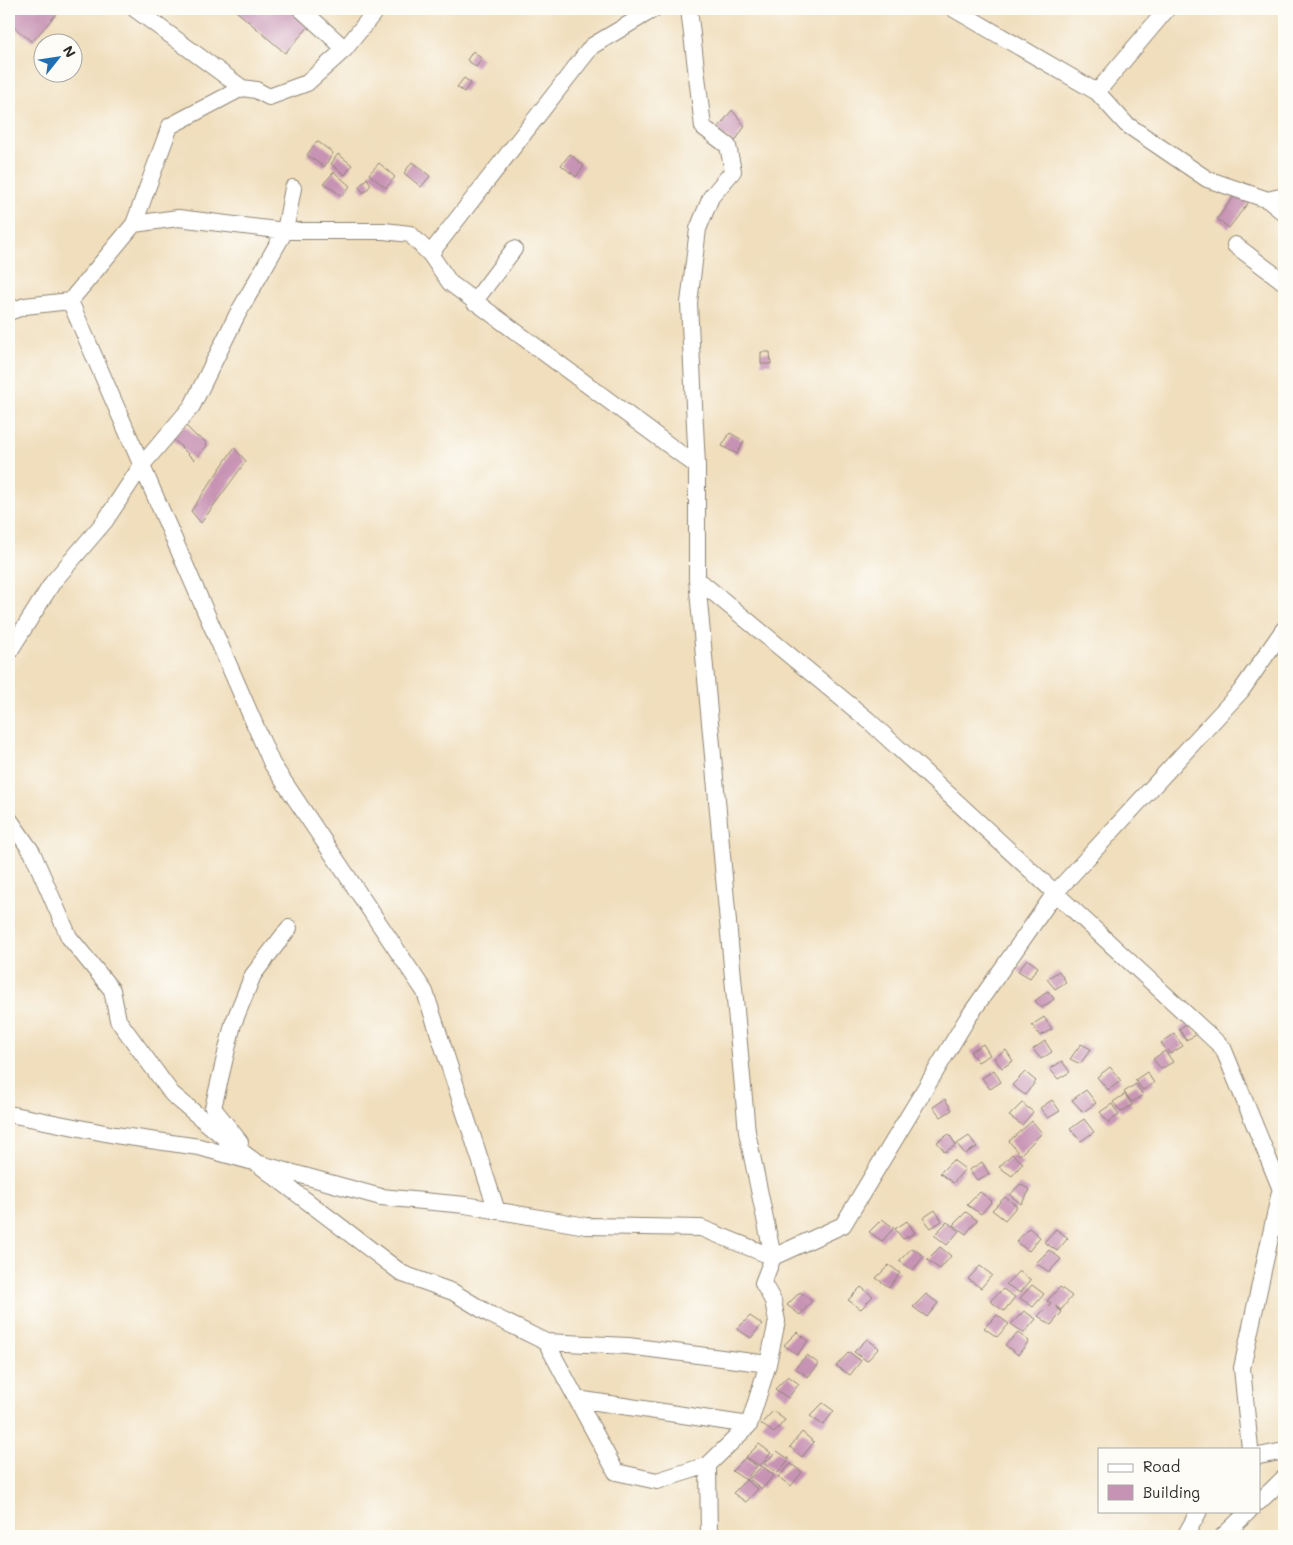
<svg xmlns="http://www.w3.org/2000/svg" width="1293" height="1545" font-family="Mali,sans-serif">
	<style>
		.building { fill: #c793b4 }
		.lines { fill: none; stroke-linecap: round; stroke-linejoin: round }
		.minor-casing { stroke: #8e8474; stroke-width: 18 }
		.minor { stroke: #fff; stroke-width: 16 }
	</style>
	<rect width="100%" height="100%" fill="#fdfcf7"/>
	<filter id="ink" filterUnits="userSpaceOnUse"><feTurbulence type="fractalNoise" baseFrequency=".02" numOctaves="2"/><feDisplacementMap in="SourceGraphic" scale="10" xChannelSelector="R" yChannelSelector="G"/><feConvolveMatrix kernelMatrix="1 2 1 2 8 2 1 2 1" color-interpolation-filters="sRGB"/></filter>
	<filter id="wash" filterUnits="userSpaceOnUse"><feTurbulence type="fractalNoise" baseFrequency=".0096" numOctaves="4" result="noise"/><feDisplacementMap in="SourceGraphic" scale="20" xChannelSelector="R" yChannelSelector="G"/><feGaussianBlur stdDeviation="1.12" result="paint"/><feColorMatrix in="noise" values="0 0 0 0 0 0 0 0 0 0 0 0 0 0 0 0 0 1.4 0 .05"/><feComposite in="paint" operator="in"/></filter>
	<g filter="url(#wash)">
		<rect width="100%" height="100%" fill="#f0debc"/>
		<g id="blocks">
			<path class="building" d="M 9,9 L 54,9 L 58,12 L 32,42 L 9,23 Z
				M 234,9 L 296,9 L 312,23 L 285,53 Z
				M 473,51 L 482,59 L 476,67 L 467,60 Z
				M 464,78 L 471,83 L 464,92 L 457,87 Z
				M 732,110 L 745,126 L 734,143 L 716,131 Z
				M 317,141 L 333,153 L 324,167 L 307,155 Z
				M 338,154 L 352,165 L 345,175 L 331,164 Z
				M 570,154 L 584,166 L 576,177 L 561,165 Z
				M 412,162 L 430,176 L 421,187 L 404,173 Z
				M 379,163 L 395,177 L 386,188 L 369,174 Z
				M 334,172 L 350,186 L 342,196 L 324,183 Z
				M 367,178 L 371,185 L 364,193 L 359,187 Z
				M 1235,195 L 1254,195 L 1229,228 L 1217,219 Z
				M 761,352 L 770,352 L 771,364 L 761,364 Z
				M 185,425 L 196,436 L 205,441 L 207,446 L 194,460 L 172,438 Z
				M 730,433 L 744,441 L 737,454 L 722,446 Z
				M 234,448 L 246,461 L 201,523 L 191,511 Z
				M 1027,959 L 1038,967 L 1030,978 L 1018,971 Z
				M 1059,971 L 1066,982 L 1055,989 L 1047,979 Z
				M 1048,991 L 1054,999 L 1042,1008 L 1035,1001 Z
				M 1044,1017 L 1052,1029 L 1040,1036 L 1032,1025 Z
				M 1189,1022 L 1196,1035 L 1186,1040 L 1179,1029 Z
				M 1174,1034 L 1183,1046 L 1170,1054 L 1161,1043 Z
				M 1045,1041 L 1052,1052 L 1041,1059 L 1033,1049 Z
				M 983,1044 L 990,1055 L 978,1062 L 970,1052 Z
				M 1081,1044 L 1091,1049 L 1080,1064 L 1070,1059 Z
				M 1006,1050 L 1013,1061 L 1002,1068 L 994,1058 Z
				M 1165,1051 L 1173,1062 L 1161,1069 L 1153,1059 Z
				M 1062,1061 L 1070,1072 L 1058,1079 L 1050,1069 Z
				M 1110,1067 L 1121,1081 L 1108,1090 L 1097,1077 Z
				M 994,1070 L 1001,1082 L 990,1089 L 982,1078 Z
				M 1025,1072 L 1036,1081 L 1025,1095 L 1012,1085 Z
				M 1147,1072 L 1154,1083 L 1143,1090 L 1135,1080 Z
				M 1136,1084 L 1143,1095 L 1132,1102 L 1124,1092 Z
				M 1086,1090 L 1096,1103 L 1083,1112 L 1072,1100 Z
				M 1125,1094 L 1132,1105 L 1121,1112 L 1113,1102 Z
				M 945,1099 L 952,1110 L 941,1117 L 933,1107 Z
				M 1052,1100 L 1060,1111 L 1048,1118 L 1040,1108 Z
				M 1022,1103 L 1033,1112 L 1022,1125 L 1009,1116 Z
				M 1112,1104 L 1119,1115 L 1108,1122 L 1100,1112 Z
				M 1084,1119 L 1094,1132 L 1081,1141 L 1070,1129 Z
				M 1032,1121 L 1042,1133 L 1020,1155 L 1009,1141 Z
				M 949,1134 L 956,1145 L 945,1152 L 937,1142 Z
				M 969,1136 L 977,1147 L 965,1154 L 957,1144 Z
				M 1012,1154 L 1023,1163 L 1012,1176 L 999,1167 Z
				M 953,1160 L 965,1169 L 953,1183 L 940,1173 Z
				M 982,1162 L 989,1174 L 977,1180 L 969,1170 Z
				M 1020,1184 L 1030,1190 L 1021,1204 L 1010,1195 Z
				M 980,1192 L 992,1201 L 981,1214 L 967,1205 Z
				M 1005,1197 L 1017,1206 L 1005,1220 L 992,1210 Z
				M 935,1210 L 942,1221 L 931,1228 L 923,1218 Z
				M 966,1212 L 977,1220 L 966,1234 L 953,1225 Z
				M 882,1219 L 894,1228 L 882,1241 L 869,1232 Z
				M 907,1221 L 915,1233 L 903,1239 L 895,1229 Z
				M 947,1222 L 959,1231 L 947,1245 L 934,1235 Z
				M 1029,1228 L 1040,1237 L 1029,1251 L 1016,1242 Z
				M 1056,1229 L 1068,1238 L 1057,1251 L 1044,1242 Z
				M 940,1247 L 951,1256 L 940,1269 L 927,1260 Z
				M 912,1248 L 924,1256 L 913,1270 L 899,1261 Z
				M 1049,1250 L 1061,1259 L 1049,1272 L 1036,1263 Z
				M 889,1265 L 900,1273 L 889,1287 L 876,1278 Z
				M 980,1266 L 992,1275 L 981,1288 L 968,1279 Z
				M 1019,1271 L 1031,1280 L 1020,1293 L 1006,1284 Z
				M 1032,1285 L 1044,1294 L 1033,1307 L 1020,1298 Z
				M 861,1287 L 873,1296 L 861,1309 L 848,1300 Z
				M 1060,1287 L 1072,1296 L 1061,1310 L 1055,1306 L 1062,1312 L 1051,1325 L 1038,1316 L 1051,1303 L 1047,1301 Z
				M 1003,1289 L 1015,1297 L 1004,1311 L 990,1301 Z
				M 800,1292 L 812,1301 L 800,1315 L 787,1305 Z
				M 926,1294 L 938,1303 L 927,1317 L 913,1307 Z
				M 1024,1311 L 1036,1319 L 1024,1333 L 1011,1324 Z
				M 997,1315 L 1009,1324 L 997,1337 L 984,1328 Z
				M 750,1316 L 762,1324 L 751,1338 L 737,1329 Z
				M 797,1332 L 808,1341 L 797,1355 L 784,1345 Z
				M 1018,1333 L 1029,1341 L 1018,1355 L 1005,1345 Z
				M 867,1339 L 879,1348 L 867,1361 L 854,1352 Z
				M 849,1352 L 861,1361 L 850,1375 L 836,1366 Z
				M 807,1355 L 819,1364 L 808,1377 L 795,1368 Z
				M 788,1376 L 799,1384 L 788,1398 L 775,1389 Z
				M 823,1403 L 834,1411 L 823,1425 L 810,1416 Z
				M 773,1411 L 785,1420 L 774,1433 L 761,1424 Z
				M 802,1432 L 814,1442 L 802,1457 L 790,1447 Z
				M 759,1444 L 771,1453 L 760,1466 L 746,1457 Z
				M 777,1451 L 789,1459 L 778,1473 L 764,1464 Z
				M 745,1458 L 757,1466 L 746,1480 L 732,1471 Z
				M 791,1464 L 802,1472 L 791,1486 L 778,1477 Z
				M 762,1466 L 774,1475 L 762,1489 L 749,1479 Z
				M 746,1480 L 758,1489 L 746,1502 L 733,1493 Z"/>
		</g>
	</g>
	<g filter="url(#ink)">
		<use href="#blocks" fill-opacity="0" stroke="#8e8474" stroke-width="1"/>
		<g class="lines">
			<g class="minor-casing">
				<path id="minor" d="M 135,9 L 242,88
					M 301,9 L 345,49
					M 689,9 L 703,127 L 728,146 L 733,171 L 711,197 L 698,229 L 689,303 L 697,466 L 697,579 L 747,1132 L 773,1257 L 763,1283 L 773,1301 L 777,1321 L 768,1364 L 749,1425 L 708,1465 L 709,1536
					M 954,9 L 1097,92 L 1126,124 L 1207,179 L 1268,200 L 1284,196
					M 1097,92 L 1167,9
					M 1268,200 L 1284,213
					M 134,224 L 170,126 L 242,88 L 256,90 L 269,97 L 307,83 L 345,49 L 377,9
					M 1235,245 L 1284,282
					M 430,254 L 592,46 L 654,9
					M 70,301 L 272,764 L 425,992 L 497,1211
					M 474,302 L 514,249
					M 9,312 L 25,306 L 70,301 L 134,224 L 178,218 L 285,231 L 384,231 L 410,234 L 430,254 L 450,283 L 697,466
					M 697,579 L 868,720 L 1223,1048 L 1280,1187
					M 9,652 L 53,582 L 105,521 L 142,465 L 192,406 L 237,315 L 285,231 L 293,188
					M 9,819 L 32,852 L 69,937 L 112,990 L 118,1020 L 172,1094 L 237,1148 L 403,1274 L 453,1292 L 491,1315 L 546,1342 L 628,1346 L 768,1364
					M 9,1114 L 115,1135 L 199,1147 L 381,1197 L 465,1205 L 586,1226 L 701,1228 L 773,1257 L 843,1225 L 967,1019 L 1055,893 L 1241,691 L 1284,629
					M 240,1142 L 213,1108 L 233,1024 L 253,975 L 289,928
					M 546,1342 L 616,1472 L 657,1481 L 708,1465
					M 577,1399 L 749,1425
					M 1250,1449 L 1242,1368 L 1283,1178
					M 1259,1456 L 1284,1451
					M 1259,1502 L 1284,1478
					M 1185,1536 L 1199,1511
					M 1223,1536 L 1249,1511"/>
			</g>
			<use href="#minor" class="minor"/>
		</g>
	</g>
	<rect width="1293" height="1545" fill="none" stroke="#fdfcf7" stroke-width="30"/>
	<rect x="1098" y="1448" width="162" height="65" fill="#fdfcf7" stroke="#a9a8a5"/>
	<rect x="1108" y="1464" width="25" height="8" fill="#ffffff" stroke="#a9a8a5"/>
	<text x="1143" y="1472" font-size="15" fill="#2b2b2b">Road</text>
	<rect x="1108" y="1485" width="25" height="15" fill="#c793b4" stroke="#a9a8a5"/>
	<text x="1143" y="1498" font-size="15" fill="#2b2b2b">Building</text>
	<g transform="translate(58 58) rotate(60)"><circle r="24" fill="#fdfcf7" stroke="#a9a8a5"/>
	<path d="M0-4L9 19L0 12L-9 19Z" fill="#1f6fb2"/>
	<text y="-8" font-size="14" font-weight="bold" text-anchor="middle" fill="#2b2b2b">N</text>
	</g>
</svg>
